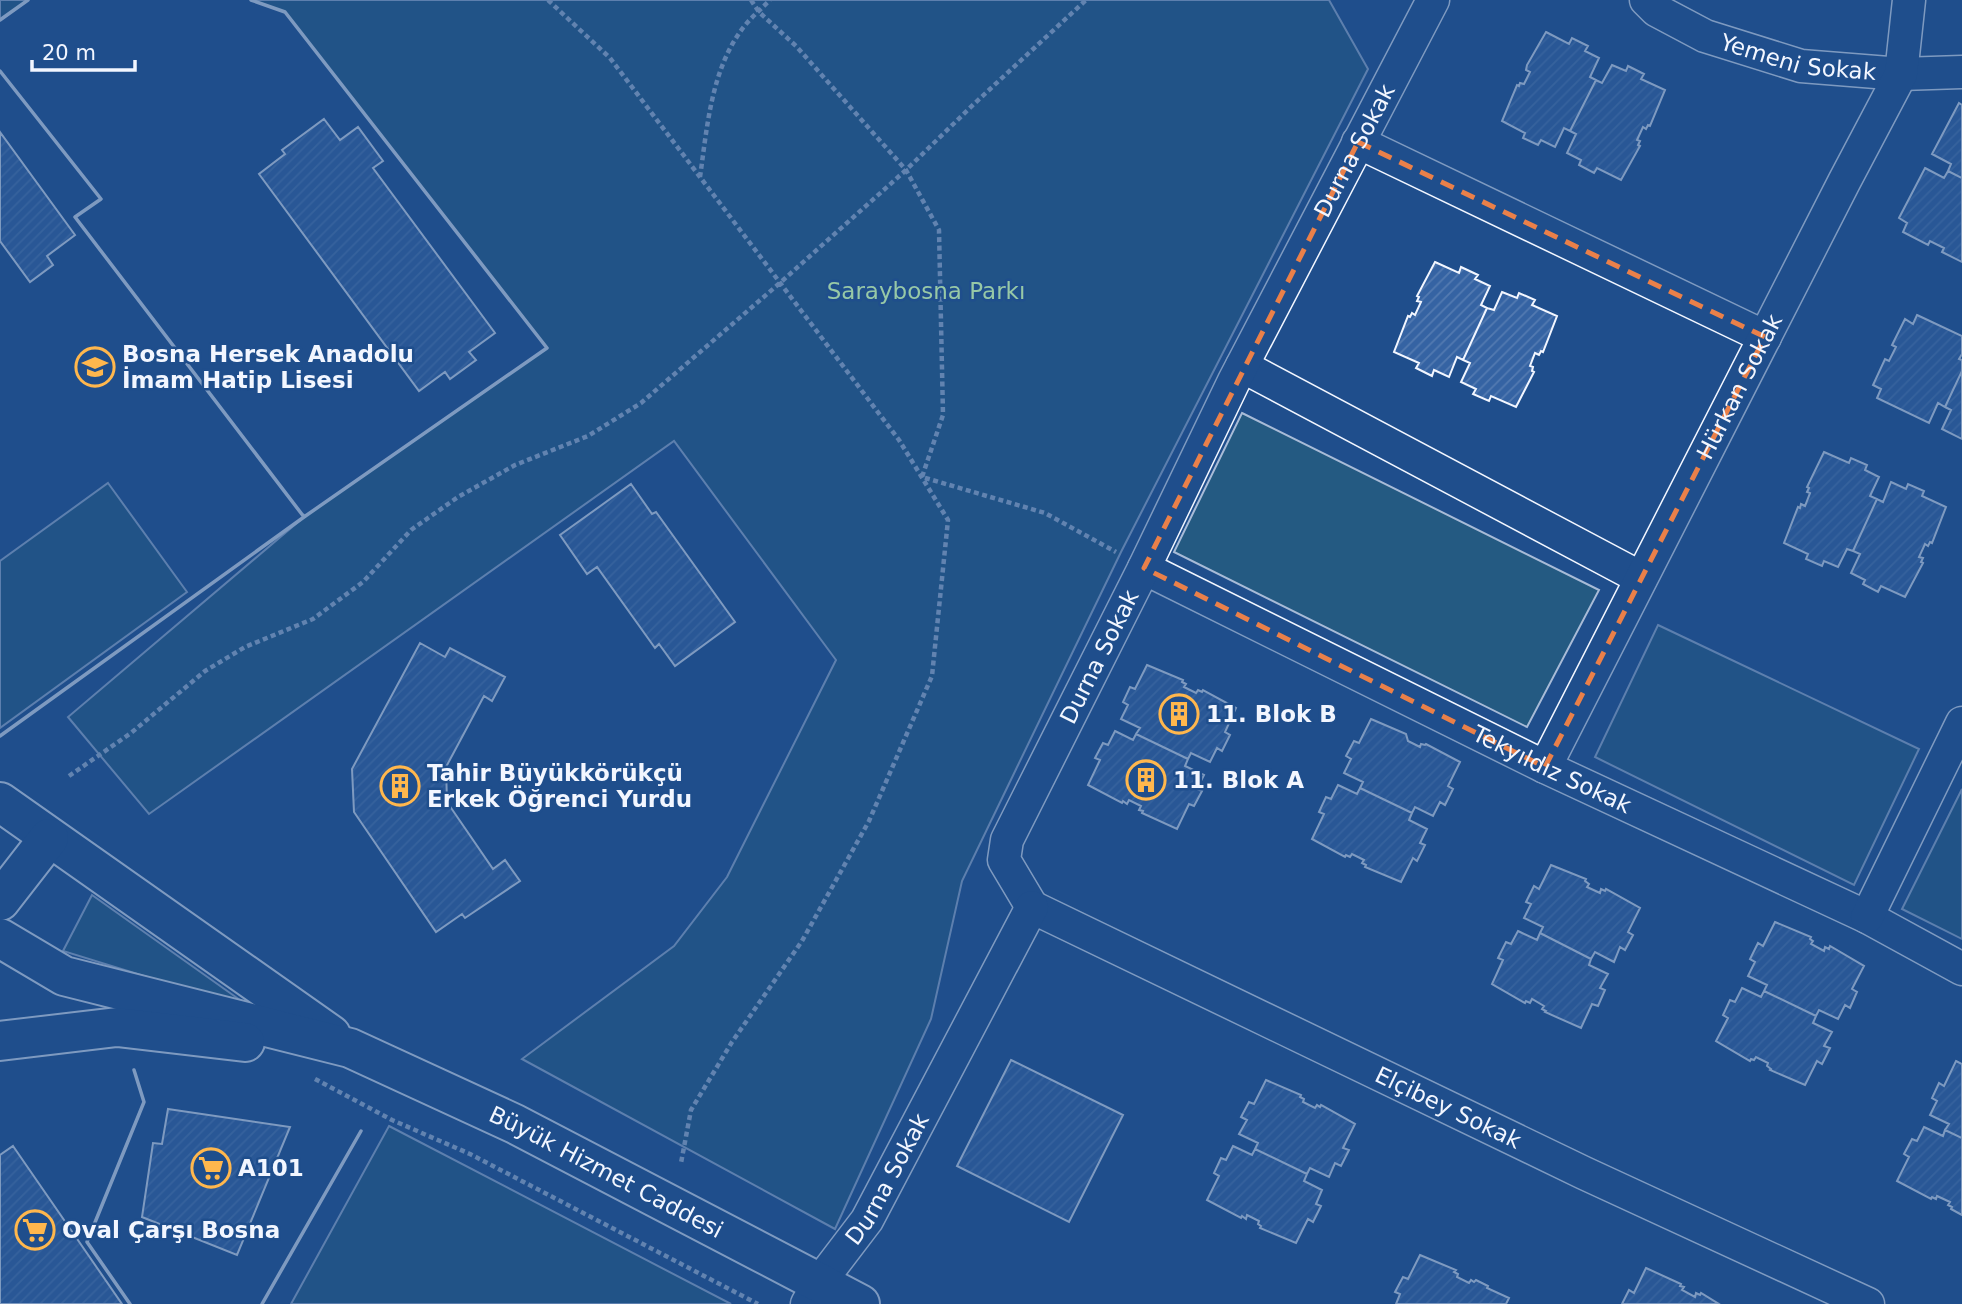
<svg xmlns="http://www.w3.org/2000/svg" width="1962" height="1304" font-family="'DejaVu Sans',sans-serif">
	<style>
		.green { fill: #245a82; stroke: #a8bbd7; stroke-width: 2 }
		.building { fill: url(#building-hatch); stroke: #f2f6ff; stroke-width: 2 }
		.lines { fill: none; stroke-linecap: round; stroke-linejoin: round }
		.minor-casing { stroke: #f2f6ff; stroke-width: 35 }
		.tertiary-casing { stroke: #f2f6ff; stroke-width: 42 }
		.path { stroke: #b3c4dc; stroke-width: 4.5; stroke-dasharray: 5 3.5; stroke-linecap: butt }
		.minor { stroke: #1f4e8c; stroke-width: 32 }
		.tertiary { stroke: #1f4e8c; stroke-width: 38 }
		.wall { stroke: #f2f6ff; stroke-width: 3.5 }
		.marked { fill: none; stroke: #ea8049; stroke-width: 5; stroke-dasharray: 14 9; stroke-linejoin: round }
		.labels { text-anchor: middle; stroke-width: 5; stroke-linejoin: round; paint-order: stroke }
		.street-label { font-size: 23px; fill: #f2f6ff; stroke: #1f4e8c }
		.park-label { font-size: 23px; fill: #97c8a6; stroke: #1f4e8c }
		.poi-label { font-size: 23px; font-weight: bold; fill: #f2f6ff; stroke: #1f4e8c; text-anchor: start }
	</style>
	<defs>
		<pattern id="building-hatch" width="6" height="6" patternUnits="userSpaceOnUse" patternTransform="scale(1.75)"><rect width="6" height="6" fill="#3563a3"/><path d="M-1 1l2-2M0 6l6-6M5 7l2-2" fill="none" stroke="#537ab1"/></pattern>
	</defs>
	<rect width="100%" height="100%" fill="#1f4e8c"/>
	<path class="green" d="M 0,0 L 28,0 L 0,20 Z
		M 251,0 L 1329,0 L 1368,69 L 1121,552 L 962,881 L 931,1019 L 835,1229 L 522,1059 L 674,946 L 727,877 L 836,660 L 674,441 L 149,814 L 68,717 L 304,517 L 547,348 L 285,12 Z
		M 1242,413 L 1599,590 L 1527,727 L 1174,552 Z
		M 108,483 L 187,592 L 0,728 L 0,561 Z
		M 1658,625 L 1919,749 L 1854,885 L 1595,757 Z
		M 1962,789 L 1962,939 L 1902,909 Z
		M 92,895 L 254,1010 L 63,951 Z
		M 389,1126 L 731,1304 L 291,1304 Z"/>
	<path class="building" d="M 1546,32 L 1569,44 L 1572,38 L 1588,46 L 1585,51 L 1599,58 L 1590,77 L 1596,80 L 1570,131 L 1564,128 L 1555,147 L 1541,140 L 1538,145 L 1523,138 L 1525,133 L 1502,121 L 1517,85 L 1519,86 L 1520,83 L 1524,84 L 1530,72 L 1526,70 L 1527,65 Z
		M 1612,65 L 1626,71 L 1628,66 L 1644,74 L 1641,79 L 1665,90 L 1650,126 L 1648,125 L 1646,129 L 1643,127 L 1637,140 L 1640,141 L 1638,145 L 1640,146 L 1621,180 L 1597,168 L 1594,173 L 1579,165 L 1581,160 L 1567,153 L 1576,134 L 1570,131 L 1596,80 L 1602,83 Z
		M 1959,103 L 1962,105 L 1962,178 L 1948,171 L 1951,164 L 1932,154 Z
		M 324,119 L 340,140 L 358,127 L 383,161 L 373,168 L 495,333 L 469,352 L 476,360 L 450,379 L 445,372 L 419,391 L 259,174 L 285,154 L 282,150 Z
		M 0,132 L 75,235 L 47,256 L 53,265 L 30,282 L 0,241 Z
		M 1925,168 L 1944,178 L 1948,171 L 1962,178 L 1962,262 L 1942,252 L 1944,248 L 1930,241 L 1928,245 L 1903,232 L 1907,223 L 1899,218 Z
		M 1435,262 L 1459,273 L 1461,267 L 1478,275 L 1475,279 L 1490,286 L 1481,305 L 1487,308 L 1463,360 L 1457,357 L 1449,377 L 1434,370 L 1432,376 L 1416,368 L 1419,363 L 1394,352 L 1408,316 L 1410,317 L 1412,313 L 1415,315 L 1421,302 L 1417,301 L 1419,297 L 1417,296 Z
		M 1502,292 L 1517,298 L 1519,293 L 1535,300 L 1532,305 L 1557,316 L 1543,352 L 1541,351 L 1539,355 L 1535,353 L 1530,366 L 1533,367 L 1532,371 L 1534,372 L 1516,407 L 1491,396 L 1489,401 L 1473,394 L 1476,389 L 1461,382 L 1470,363 L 1463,360 L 1487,308 L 1494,310 Z
		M 1917,315 L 1962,336 L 1962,354 L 1959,359 L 1962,360 L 1962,371 L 1945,407 L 1938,403 L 1929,423 L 1877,398 L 1881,389 L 1873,385 L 1885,359 L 1889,361 L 1896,347 L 1892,345 L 1905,319 L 1913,324 Z
		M 1962,371 L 1962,439 L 1942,429 L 1951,410 L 1945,407 Z
		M 1824,452 L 1849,463 L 1851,458 L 1867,465 L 1865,470 L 1879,477 L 1870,496 L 1877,499 L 1853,551 L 1847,549 L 1838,567 L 1824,561 L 1822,566 L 1806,559 L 1808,554 L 1784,543 L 1798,507 L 1800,508 L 1801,504 L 1805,506 L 1810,493 L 1807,492 L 1809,488 L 1807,487 Z
		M 1891,482 L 1906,489 L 1908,484 L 1924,491 L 1922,496 L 1946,507 L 1932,543 L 1930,542 L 1928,546 L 1925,544 L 1919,557 L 1923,558 L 1921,562 L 1923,563 L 1905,597 L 1881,586 L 1878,592 L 1863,584 L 1865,580 L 1851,573 L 1860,554 L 1853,551 L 1877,499 L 1883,502 Z
		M 631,484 L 652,514 L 656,512 L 735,622 L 675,666 L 659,644 L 655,648 L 597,567 L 587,574 L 560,535 Z
		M 420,643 L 445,657 L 450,648 L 505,677 L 492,701 L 484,696 L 446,767 L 447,802 L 493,869 L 505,860 L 520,881 L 465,918 L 462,914 L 436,932 L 354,812 L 352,769 Z
		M 1147,665 L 1183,680 L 1182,682 L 1186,684 L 1184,687 L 1196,693 L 1198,690 L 1202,692 L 1203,690 L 1236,708 L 1225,732 L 1230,735 L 1222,751 L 1217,748 L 1210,762 L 1191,753 L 1188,759 L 1136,734 L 1140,728 L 1121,719 L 1128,705 L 1123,702 L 1130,687 L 1135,689 Z
		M 1371,719 L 1406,734 L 1408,741 L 1420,747 L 1421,744 L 1425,745 L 1426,744 L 1460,762 L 1448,786 L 1453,789 L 1445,805 L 1440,802 L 1433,816 L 1415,807 L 1412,813 L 1360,788 L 1363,782 L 1344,773 L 1351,759 L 1346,756 L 1354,741 L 1359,743 Z
		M 1115,731 L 1133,740 L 1136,734 L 1188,759 L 1185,766 L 1204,775 L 1197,789 L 1202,791 L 1194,806 L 1189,804 L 1177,829 L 1142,813 L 1143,811 L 1139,810 L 1141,806 L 1129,800 L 1127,804 L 1123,801 L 1122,803 L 1088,785 L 1100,760 L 1095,758 L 1103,743 L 1108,745 Z
		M 1338,785 L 1357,794 L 1360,788 L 1412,813 L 1409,820 L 1427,829 L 1420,843 L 1425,845 L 1417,861 L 1413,858 L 1401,882 L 1365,867 L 1366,865 L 1362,863 L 1364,860 L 1352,854 L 1350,857 L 1346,855 L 1345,857 L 1312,839 L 1324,814 L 1319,812 L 1326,797 L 1331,799 Z
		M 1551,865 L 1586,879 L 1585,881 L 1589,884 L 1587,887 L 1600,893 L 1601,889 L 1605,891 L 1606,889 L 1640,908 L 1628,932 L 1633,935 L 1625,950 L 1620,947 L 1614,962 L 1595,952 L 1591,959 L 1540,933 L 1543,927 L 1524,918 L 1531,904 L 1526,902 L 1534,886 L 1539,889 Z
		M 1775,922 L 1811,937 L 1810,939 L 1813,941 L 1811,944 L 1824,951 L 1825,947 L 1829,949 L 1830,946 L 1864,966 L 1852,989 L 1857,992 L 1850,1008 L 1845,1005 L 1838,1019 L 1819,1010 L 1816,1016 L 1764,991 L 1767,985 L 1748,976 L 1755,962 L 1750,959 L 1758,943 L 1763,946 Z
		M 1518,931 L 1537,940 L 1540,933 L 1591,959 L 1589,965 L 1608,974 L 1600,988 L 1605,990 L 1598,1006 L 1592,1004 L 1581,1028 L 1545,1012 L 1546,1011 L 1542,1009 L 1544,1006 L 1532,999 L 1530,1003 L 1526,1001 L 1525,1003 L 1492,984 L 1503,960 L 1498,958 L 1506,942 L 1511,944 Z
		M 1742,988 L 1761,997 L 1764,991 L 1816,1016 L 1813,1023 L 1832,1032 L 1824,1046 L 1830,1048 L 1822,1064 L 1817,1061 L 1805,1085 L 1770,1070 L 1771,1069 L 1767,1066 L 1768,1063 L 1756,1057 L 1754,1060 L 1751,1059 L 1750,1061 L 1716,1041 L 1728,1018 L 1723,1015 L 1730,1000 L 1735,1002 Z
		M 1011,1060 L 1123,1115 L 1069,1222 L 957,1166 Z
		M 1956,1061 L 1962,1064 L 1962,1138 L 1945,1130 L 1949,1124 L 1930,1115 L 1937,1101 L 1932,1098 L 1939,1083 L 1944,1086 Z
		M 1266,1080 L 1301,1095 L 1300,1097 L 1304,1099 L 1303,1102 L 1315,1108 L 1317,1105 L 1320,1107 L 1321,1105 L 1355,1124 L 1343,1148 L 1349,1150 L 1341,1166 L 1335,1163 L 1329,1177 L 1310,1168 L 1307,1174 L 1255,1149 L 1258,1143 L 1239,1134 L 1247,1120 L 1241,1117 L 1249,1102 L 1254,1104 Z
		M 168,1109 L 290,1127 L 237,1255 L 142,1217 L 153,1143 L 162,1144 Z
		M 1924,1127 L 1943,1136 L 1945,1130 L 1962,1138 L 1962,1215 L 1951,1209 L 1952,1207 L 1948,1205 L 1950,1202 L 1937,1196 L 1936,1199 L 1932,1197 L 1931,1199 L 1897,1181 L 1909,1157 L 1904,1154 L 1912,1139 L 1917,1141 Z
		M 13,1146 L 122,1304 L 0,1304 L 0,1155 Z
		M 1233,1146 L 1252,1155 L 1255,1149 L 1307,1174 L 1304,1181 L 1322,1190 L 1316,1204 L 1321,1206 L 1313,1222 L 1308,1219 L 1296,1243 L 1260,1228 L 1261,1226 L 1258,1224 L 1259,1221 L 1247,1215 L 1246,1219 L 1242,1216 L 1241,1218 L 1207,1200 L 1219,1176 L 1214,1173 L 1221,1158 L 1226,1160 Z
		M 1420,1255 L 1456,1270 L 1454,1272 L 1458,1274 L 1457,1277 L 1469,1283 L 1471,1280 L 1474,1282 L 1476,1280 L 1488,1286 L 1487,1288 L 1509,1298 L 1506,1304 L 1396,1304 L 1400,1294 L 1395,1292 L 1403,1277 L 1408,1279 Z
		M 1646,1268 L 1681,1284 L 1680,1286 L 1684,1287 L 1682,1290 L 1695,1297 L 1696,1293 L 1700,1295 L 1701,1293 L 1719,1304 L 1622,1304 L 1629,1290 L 1634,1293 Z"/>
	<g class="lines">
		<g class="minor-casing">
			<g id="minor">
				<path id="s1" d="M 1646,0 L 1656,10 L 1705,36 L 1801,66 L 1901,74 L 1962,72"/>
				<path d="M 1358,142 L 1765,337"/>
				<path d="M 1242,366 L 1641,578"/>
				<path id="s2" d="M 1144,568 L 1545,767 L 1867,917 L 1962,969"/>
				<path id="s3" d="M 1545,767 L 1844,182 L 1901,74 L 1909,0"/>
				<path id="s4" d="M 1032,907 L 1004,860 L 1007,840 L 1144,568 L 1234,381 L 1433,0"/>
				<path id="s5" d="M 1032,907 L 1584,1173 L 1868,1304"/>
				<path d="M 1867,917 L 1962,723"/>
				<path id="s6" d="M 807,1304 L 819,1283 L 867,1220 L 1032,907"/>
			</g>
		</g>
		<g class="tertiary-casing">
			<g id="tertiary">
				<path d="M 0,802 L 331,1035"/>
				<path d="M 0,901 L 49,838"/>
				<path id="s7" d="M 0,938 L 64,976 L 350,1048 L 515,1124 L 860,1304"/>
				<path d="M 0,1041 L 117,1027 L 245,1042"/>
			</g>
		</g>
		<path class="path" d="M 548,0 L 610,58 L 899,440 L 948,520 L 932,676 L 869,821 L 802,941 L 732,1042 L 691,1110 L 681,1163
			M 751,0 L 759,12 L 796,46 L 906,170 L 939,230 L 943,415 L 922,477 L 1045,513 L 1116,552
			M 700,177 C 707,128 711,73 740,32 C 748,20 760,10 770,0
			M 69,776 L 131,733 L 205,671 L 245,647 L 313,619 L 363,582 L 411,530 L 458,497 L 515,465 L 588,436 L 641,403 L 781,282 L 906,170 L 975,103 L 1086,0
			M 315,1079 L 392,1120 L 470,1154 L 758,1304"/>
		<use href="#minor" class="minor"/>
		<use href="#tertiary" class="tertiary"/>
		<path class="wall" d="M 0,20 L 28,0
			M 0,71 L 101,199 L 75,217 L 304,517 L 547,348 L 285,12 L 251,0
			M 0,736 L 304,517 L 303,515
			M 130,1304 L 87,1242 L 144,1102 L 134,1070
			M 262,1304 L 361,1131"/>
	</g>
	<path d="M0 0H1962V1304H0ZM 1358,142 L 1765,337 L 1545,767 L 1144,568 Z" fill="#1f4e8c" fill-opacity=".55" fill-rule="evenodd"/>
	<path class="marked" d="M 1358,142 L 1765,337 L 1545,767 L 1144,568 Z"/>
	<defs>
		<g id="school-ring" transform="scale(2.0125)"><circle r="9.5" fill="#1f4e8c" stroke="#ffb74d" stroke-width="1.5"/><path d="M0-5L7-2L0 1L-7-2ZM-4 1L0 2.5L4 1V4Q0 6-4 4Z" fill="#ffb74d"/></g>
		<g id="building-ring" transform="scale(2.0125)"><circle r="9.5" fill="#1f4e8c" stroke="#ffb74d" stroke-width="1.5"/><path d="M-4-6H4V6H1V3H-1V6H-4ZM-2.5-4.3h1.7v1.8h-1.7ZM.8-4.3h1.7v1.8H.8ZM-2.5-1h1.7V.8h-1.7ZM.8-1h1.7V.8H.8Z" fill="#ffb74d"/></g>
		<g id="supermarket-ring" transform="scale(2.0125)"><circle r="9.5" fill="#1f4e8c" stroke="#ffb74d" stroke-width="1.5"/><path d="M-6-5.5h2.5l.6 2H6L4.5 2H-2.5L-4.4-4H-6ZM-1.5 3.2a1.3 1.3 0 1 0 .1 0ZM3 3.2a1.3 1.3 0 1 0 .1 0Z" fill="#ffb74d"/></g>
	</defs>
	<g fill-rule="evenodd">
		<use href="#school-ring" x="95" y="367"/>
		<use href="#building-ring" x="1179" y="714"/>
		<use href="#building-ring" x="1146" y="780"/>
		<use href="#building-ring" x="400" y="786"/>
		<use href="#supermarket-ring" x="211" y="1168"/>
		<use href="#supermarket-ring" x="35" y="1230"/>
	</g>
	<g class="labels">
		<g class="street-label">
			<text dy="8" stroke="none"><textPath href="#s1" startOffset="166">Yemeni Sokak</textPath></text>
			<text dy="8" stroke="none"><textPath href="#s4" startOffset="847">Durna Sokak</textPath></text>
			<text dy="8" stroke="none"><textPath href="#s3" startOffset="427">Hürkan Sokak</textPath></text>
			<text dy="8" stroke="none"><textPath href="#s4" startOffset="280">Durna Sokak</textPath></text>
			<text dy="8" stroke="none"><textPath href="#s2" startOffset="455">Tekyıldız Sokak</textPath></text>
			<text dy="8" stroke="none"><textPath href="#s5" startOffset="462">Elçibey Sokak</textPath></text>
			<text dy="8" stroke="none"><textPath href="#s7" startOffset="654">Büyük Hizmet Caddesi</textPath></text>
			<text dy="8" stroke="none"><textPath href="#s6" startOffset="149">Durna Sokak</textPath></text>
		</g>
		<g class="park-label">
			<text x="926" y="299">Saraybosna Parkı</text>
		</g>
		<g class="poi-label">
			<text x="122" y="362">Bosna Hersek Anadolu<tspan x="122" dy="26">İmam Hatip Lisesi</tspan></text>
			<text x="1206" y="722">11. Blok B</text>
			<text x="427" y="781">Tahir Büyükkörükçü<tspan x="427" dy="26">Erkek Öğrenci Yurdu</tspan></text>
			<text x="1173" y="788">11. Blok A</text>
			<text x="238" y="1176">A101</text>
			<text x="62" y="1238">Oval Çarşı Bosna</text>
		</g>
	</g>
	<path d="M32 60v10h103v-10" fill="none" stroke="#f2f6ff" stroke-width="3.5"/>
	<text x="42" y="60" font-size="21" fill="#f2f6ff" stroke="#1f4e8c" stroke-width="5" paint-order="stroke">20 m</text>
</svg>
